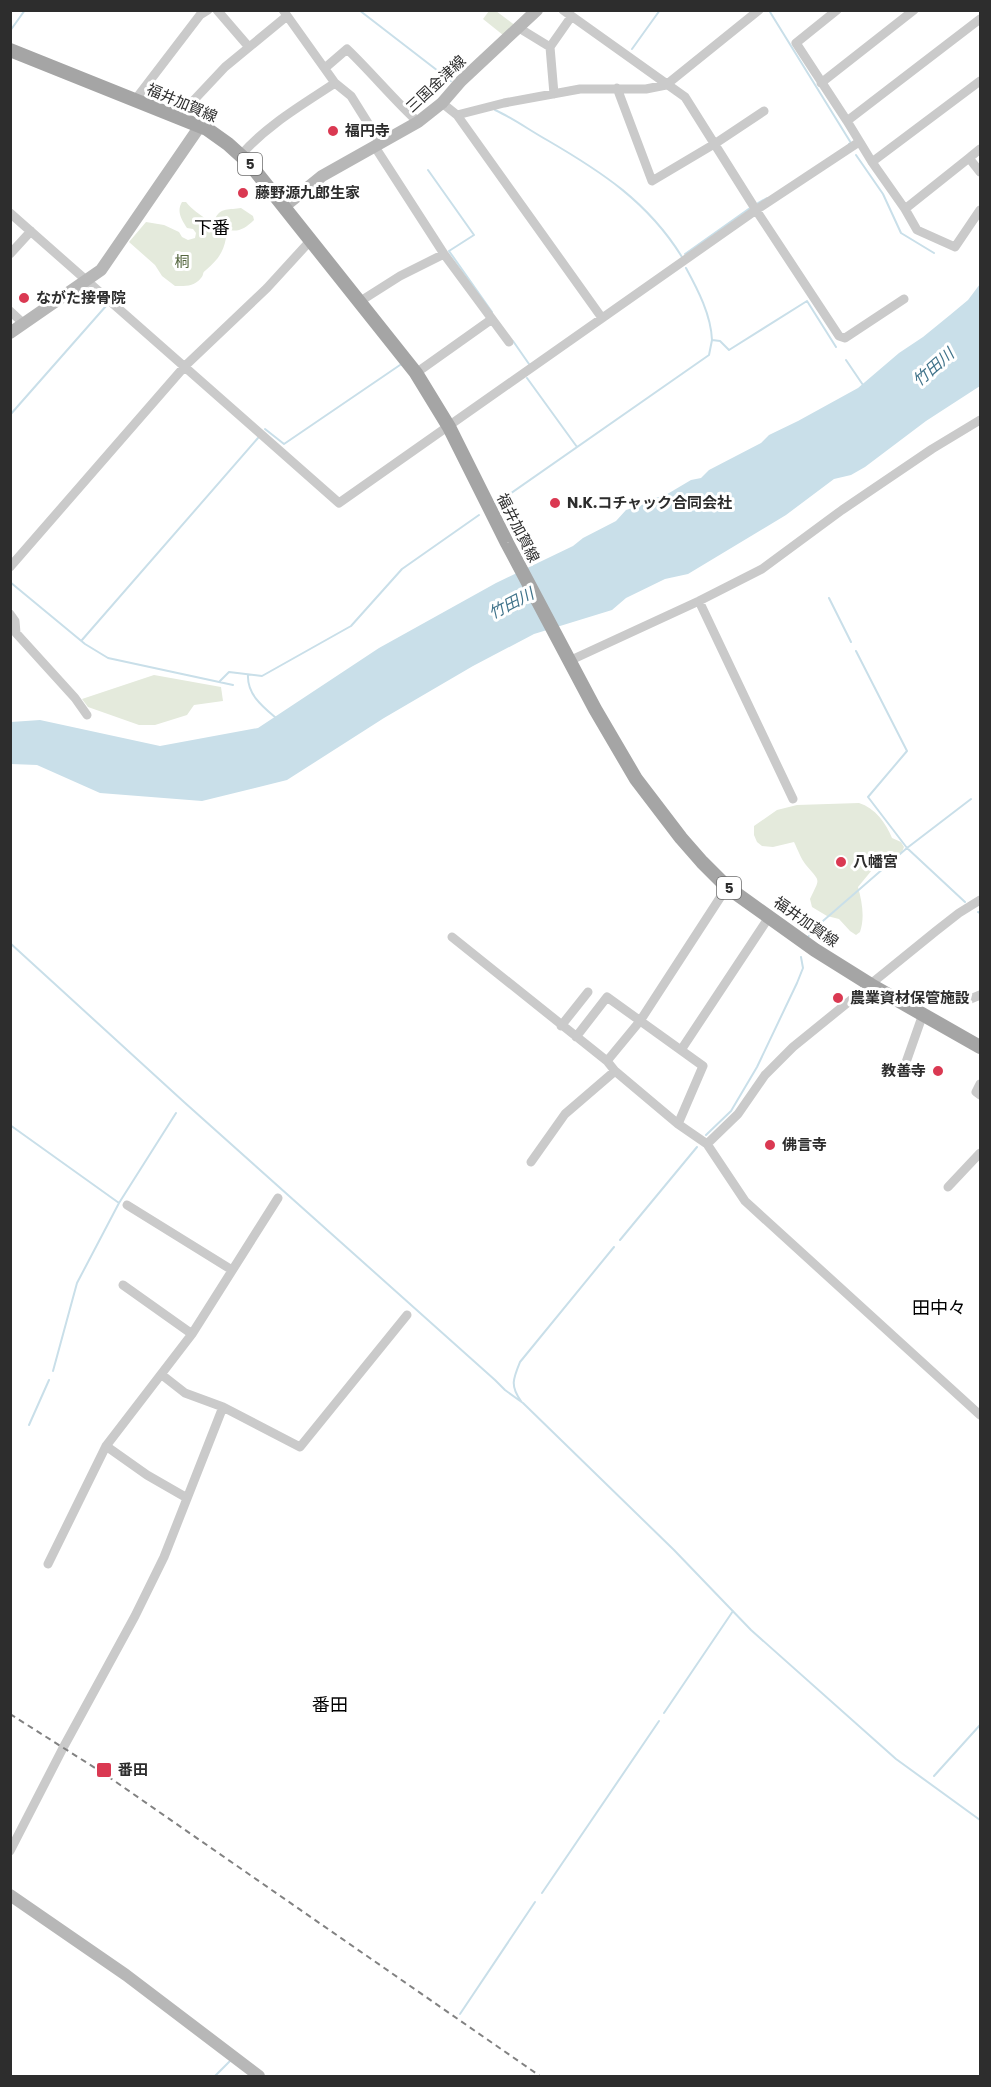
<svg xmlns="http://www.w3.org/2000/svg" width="991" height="2087" font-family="Poppins,'Noto Sans JP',sans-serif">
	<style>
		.green { fill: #e4eadc }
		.water { fill: #c9dfe9 }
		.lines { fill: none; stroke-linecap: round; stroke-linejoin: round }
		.stream { stroke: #c9dfe9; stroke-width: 2 }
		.street { stroke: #cacaca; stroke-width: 9 }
		.secondary { stroke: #b7b7b7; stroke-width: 12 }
		.primary { stroke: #a5a5a5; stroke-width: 14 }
		.rail { stroke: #828282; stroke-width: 2; stroke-dasharray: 6 4.5; stroke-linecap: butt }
		.poi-dot { fill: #da3952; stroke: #fff; stroke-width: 2 }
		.labels { text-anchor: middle; stroke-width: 6; stroke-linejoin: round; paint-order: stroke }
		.shield { fill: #fff; stroke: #6c6c6c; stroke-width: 1.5 }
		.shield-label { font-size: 14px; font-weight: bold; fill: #2d2d2d }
		.street-label { font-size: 15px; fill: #2d2d2d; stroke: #fff }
		.poi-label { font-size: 15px; font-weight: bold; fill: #2d2d2d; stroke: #fff; text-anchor: start }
		.park-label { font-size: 15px; fill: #54663e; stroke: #fff }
		.water-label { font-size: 16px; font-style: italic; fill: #40738a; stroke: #fff }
		.quarter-label { font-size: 18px; fill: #000; stroke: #fff }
	</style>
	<rect width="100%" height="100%" fill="#fff"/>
	<path class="green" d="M 489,11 L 496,11 L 516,26 L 503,35 L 483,19 Z
		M 182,202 L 186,202 C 198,217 217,222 226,238 C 223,254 217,260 206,270 C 201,274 205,273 201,278 C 194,287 185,286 175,286 L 162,276 L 155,265 L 129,242 L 146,222 L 164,225 L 179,232 L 182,237 L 188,240 L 195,238 L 196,233 L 193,229 L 187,228 C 182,220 176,212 182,202 Z
		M 241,208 L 253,216 L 254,220 C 241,233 231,234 217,223 L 215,219 C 220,207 230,210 241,208 Z
		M 154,675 L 221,687 L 223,701 L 194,705 L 187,715 L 155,725 L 139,725 L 88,707 L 82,699 Z
		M 859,803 C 875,808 886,823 892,838 L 901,842 L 904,847 L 902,852 L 872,870 L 858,887 C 862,902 865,917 860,932 L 856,935 L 850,931 L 839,919 L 827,916 L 812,907 L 810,899 C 820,877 821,883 806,865 C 801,859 798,850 794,842 L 773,847 L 762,846 L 757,842 L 754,835 L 754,826 L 777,810 L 797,805 Z"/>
	<path class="water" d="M 980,284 L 980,386 L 926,421 L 865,467 L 851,475 L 834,479 L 786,515 L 688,574 L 665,579 L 626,598 L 612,610 L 534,634 L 473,666 L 384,718 L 287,780 L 202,801 L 100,793 L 37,765 L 11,764 L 11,722 L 40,720 L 160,746 L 258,728 L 379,648 L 496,583 L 573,546 L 583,538 L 616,521 L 626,510 L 642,505 L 649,499 L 664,496 L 691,480 L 701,478 L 709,470 L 761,443 L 769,435 L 798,421 L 858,388 L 899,353 L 923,337 L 950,315 L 968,300 Z"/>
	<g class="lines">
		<path class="stream" d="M 359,10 L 451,81
			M 770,12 L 851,143 L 849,144
			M 10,31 L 25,10
			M 632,49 L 660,10
			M 495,110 C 513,118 529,130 547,140 C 602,172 648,202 682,257
			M 856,155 L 883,194 L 901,233 L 934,253
			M 428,170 L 474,235 L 449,251 L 492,312
			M 758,203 L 767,198
			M 685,254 L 750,208
			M 686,268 C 698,290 711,315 712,340
			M 513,341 L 529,364
			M 846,360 L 863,385
			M 527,378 L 577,447
			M 10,415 L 106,306
			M 265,429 L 284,444 L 400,365
			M 494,505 L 709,355 L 712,340 L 720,341 L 729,350 L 807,301 L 836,347
			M 10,582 L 85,644 L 108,658 L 233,685
			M 829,598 L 851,642
			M 82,640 L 258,438
			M 856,651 L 907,751 L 868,797 L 907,848 L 965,902
			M 248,675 C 247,694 262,706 276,718
			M 220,681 L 229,672 L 262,676 L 351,626 L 402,569 L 479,515
			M 978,912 L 980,913
			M 808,937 L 816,927 L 907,848 L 971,799
			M 10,943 L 184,1102 L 495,1380 L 505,1390 L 523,1403 L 674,1550 L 751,1630 L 896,1759 L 980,1820
			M 10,1125 L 119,1203
			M 706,1135 L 731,1111 L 757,1067 L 797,983 L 803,968 L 801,957
			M 620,1240 L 697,1147
			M 53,1371 L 77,1283 L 119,1203 L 176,1113
			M 521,1401 C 510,1386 513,1379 520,1362 L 614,1247
			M 29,1425 L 49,1380
			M 664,1713 L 733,1611
			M 934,1776 L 980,1725
			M 542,1893 L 659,1721
			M 460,2014 L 535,1902
			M 215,2076 L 230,2061"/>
		<path class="street" d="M 217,10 L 248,46
			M 283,10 L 335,83 L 351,96 L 381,144
			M 563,10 L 685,97 L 756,210 L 839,336 L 845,338 L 904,299
			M 837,10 L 796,43 L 847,121 L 872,162 L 905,209 L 917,230 L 955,247 L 980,210
			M 519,28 L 550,47
			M 325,68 L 347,49 C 372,73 393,99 418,122
			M 821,83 L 914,10
			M 617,88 L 652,181 L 716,143 L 764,111
			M 554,94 L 550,47 L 571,17
			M 135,100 L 200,15 L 208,10
			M 442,103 L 457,115 L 504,103 L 580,89 L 646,89 L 666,85 L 759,10
			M 457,115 L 602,318
			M 178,117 L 225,67 L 287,16
			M 847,121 L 980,19
			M 375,147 L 444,254 L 509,342
			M 241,155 C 267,125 302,105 335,83
			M 969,158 L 980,149
			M 872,162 L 980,81
			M 905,209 L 969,158 L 980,172
			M 10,213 L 339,503 L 756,210 L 859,142
			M 10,254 L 31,231
			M 359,302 L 400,276 L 444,254
			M 10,311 L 24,324
			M 416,373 L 492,319
			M 10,567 L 185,366 L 267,288 L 310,241
			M 699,601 L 793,799
			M 10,614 L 15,621 L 16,633 L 75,698 L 87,715
			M 569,661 L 699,601 L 762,569 L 842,510 L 932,449 L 980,420
			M 452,937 L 607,1061 L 615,1071 L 678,1124 L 707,1144 L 745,1201 L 980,1415
			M 968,1000 L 980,995
			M 561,1026 L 588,992
			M 576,1037 L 607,997 L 703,1066 L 678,1124
			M 681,1050 L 769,917
			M 607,1061 L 640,1021 L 727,887
			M 904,1068 L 923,1014
			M 980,1084 L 976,1092 L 980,1095
			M 707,1144 L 738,1114 L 765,1075 L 793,1047 L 936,931 L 959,913 L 980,900
			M 531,1162 L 565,1114 L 615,1071
			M 948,1187 L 980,1153
			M 127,1205 L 232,1270
			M 123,1285 L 192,1334
			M 162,1375 L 185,1393 L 223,1407 L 300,1447 L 407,1315
			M 106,1446 L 147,1475 L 187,1498
			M 48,1564 L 106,1446 L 192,1334 L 278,1198
			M 10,1851 L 63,1748 L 135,1616 L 164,1557 L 223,1407"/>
		<path class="secondary" d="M 285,206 L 322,176 L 418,122 L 442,103 L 461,81 L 537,10
			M 10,333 L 101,270 L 200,126
			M 10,1895 L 126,1975 L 259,2076"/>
		<path class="primary" d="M 10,50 L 207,129 L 228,144 L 249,163 L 416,373 L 449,427 L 507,543 L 595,709 L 636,779 L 681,838 L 702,862 L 727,887 L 815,950 L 871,985 L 980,1047"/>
		<path class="rail" d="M 10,1714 L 103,1773 L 540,2076"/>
	</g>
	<g class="poi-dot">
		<circle cx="333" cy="131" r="6"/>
		<circle cx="243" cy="193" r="6"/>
		<circle cx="24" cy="298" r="6"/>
		<circle cx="555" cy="503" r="6"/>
		<circle cx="841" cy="862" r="6"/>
		<circle cx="838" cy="998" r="6"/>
		<circle cx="938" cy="1071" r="6"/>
		<circle cx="770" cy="1145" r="6"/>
		<rect x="96" y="1762" width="16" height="16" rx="3"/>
	</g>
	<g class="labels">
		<g class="shield">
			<rect x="238" y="153" width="24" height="22" rx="4.5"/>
			<rect x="717" y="877" width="24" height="22" rx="4.5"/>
		</g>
		<g class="shield-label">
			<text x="250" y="169">5</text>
			<text x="729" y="893">5</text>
		</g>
		<g class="street-label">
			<text transform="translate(436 84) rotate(-43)" y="5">三国金津線</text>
			<text transform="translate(182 103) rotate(23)" y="5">福井加賀線</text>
			<text transform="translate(518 528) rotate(63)" y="5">福井加賀線</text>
			<text transform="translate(806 922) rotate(35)" y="5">福井加賀線</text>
		</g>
		<g class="poi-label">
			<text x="345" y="136">福円寺</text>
			<text x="255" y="198">藤野源九郎生家</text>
			<text x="36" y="303">ながた接骨院</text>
			<text x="567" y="508">N.K.コチャック合同会社</text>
			<text x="853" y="867">八幡宮</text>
			<text x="850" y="1003">農業資材保管施設</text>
			<text x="926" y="1076" text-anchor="end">教善寺</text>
			<text x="782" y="1150">佛言寺</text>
			<text x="118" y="1775">番田</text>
		</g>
		<g class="park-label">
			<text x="182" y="267">桐</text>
		</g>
		<g class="water-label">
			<text transform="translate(933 367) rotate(-41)" y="6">竹田川</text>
			<text transform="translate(511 603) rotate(-27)" y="6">竹田川</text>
		</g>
		<g class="quarter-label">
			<text x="212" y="234">下番</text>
			<text x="939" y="1314">田中々</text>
			<text x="330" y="1711">番田</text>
		</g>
	</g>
	<rect width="991" height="2087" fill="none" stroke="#2d2d2d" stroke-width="24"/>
</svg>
